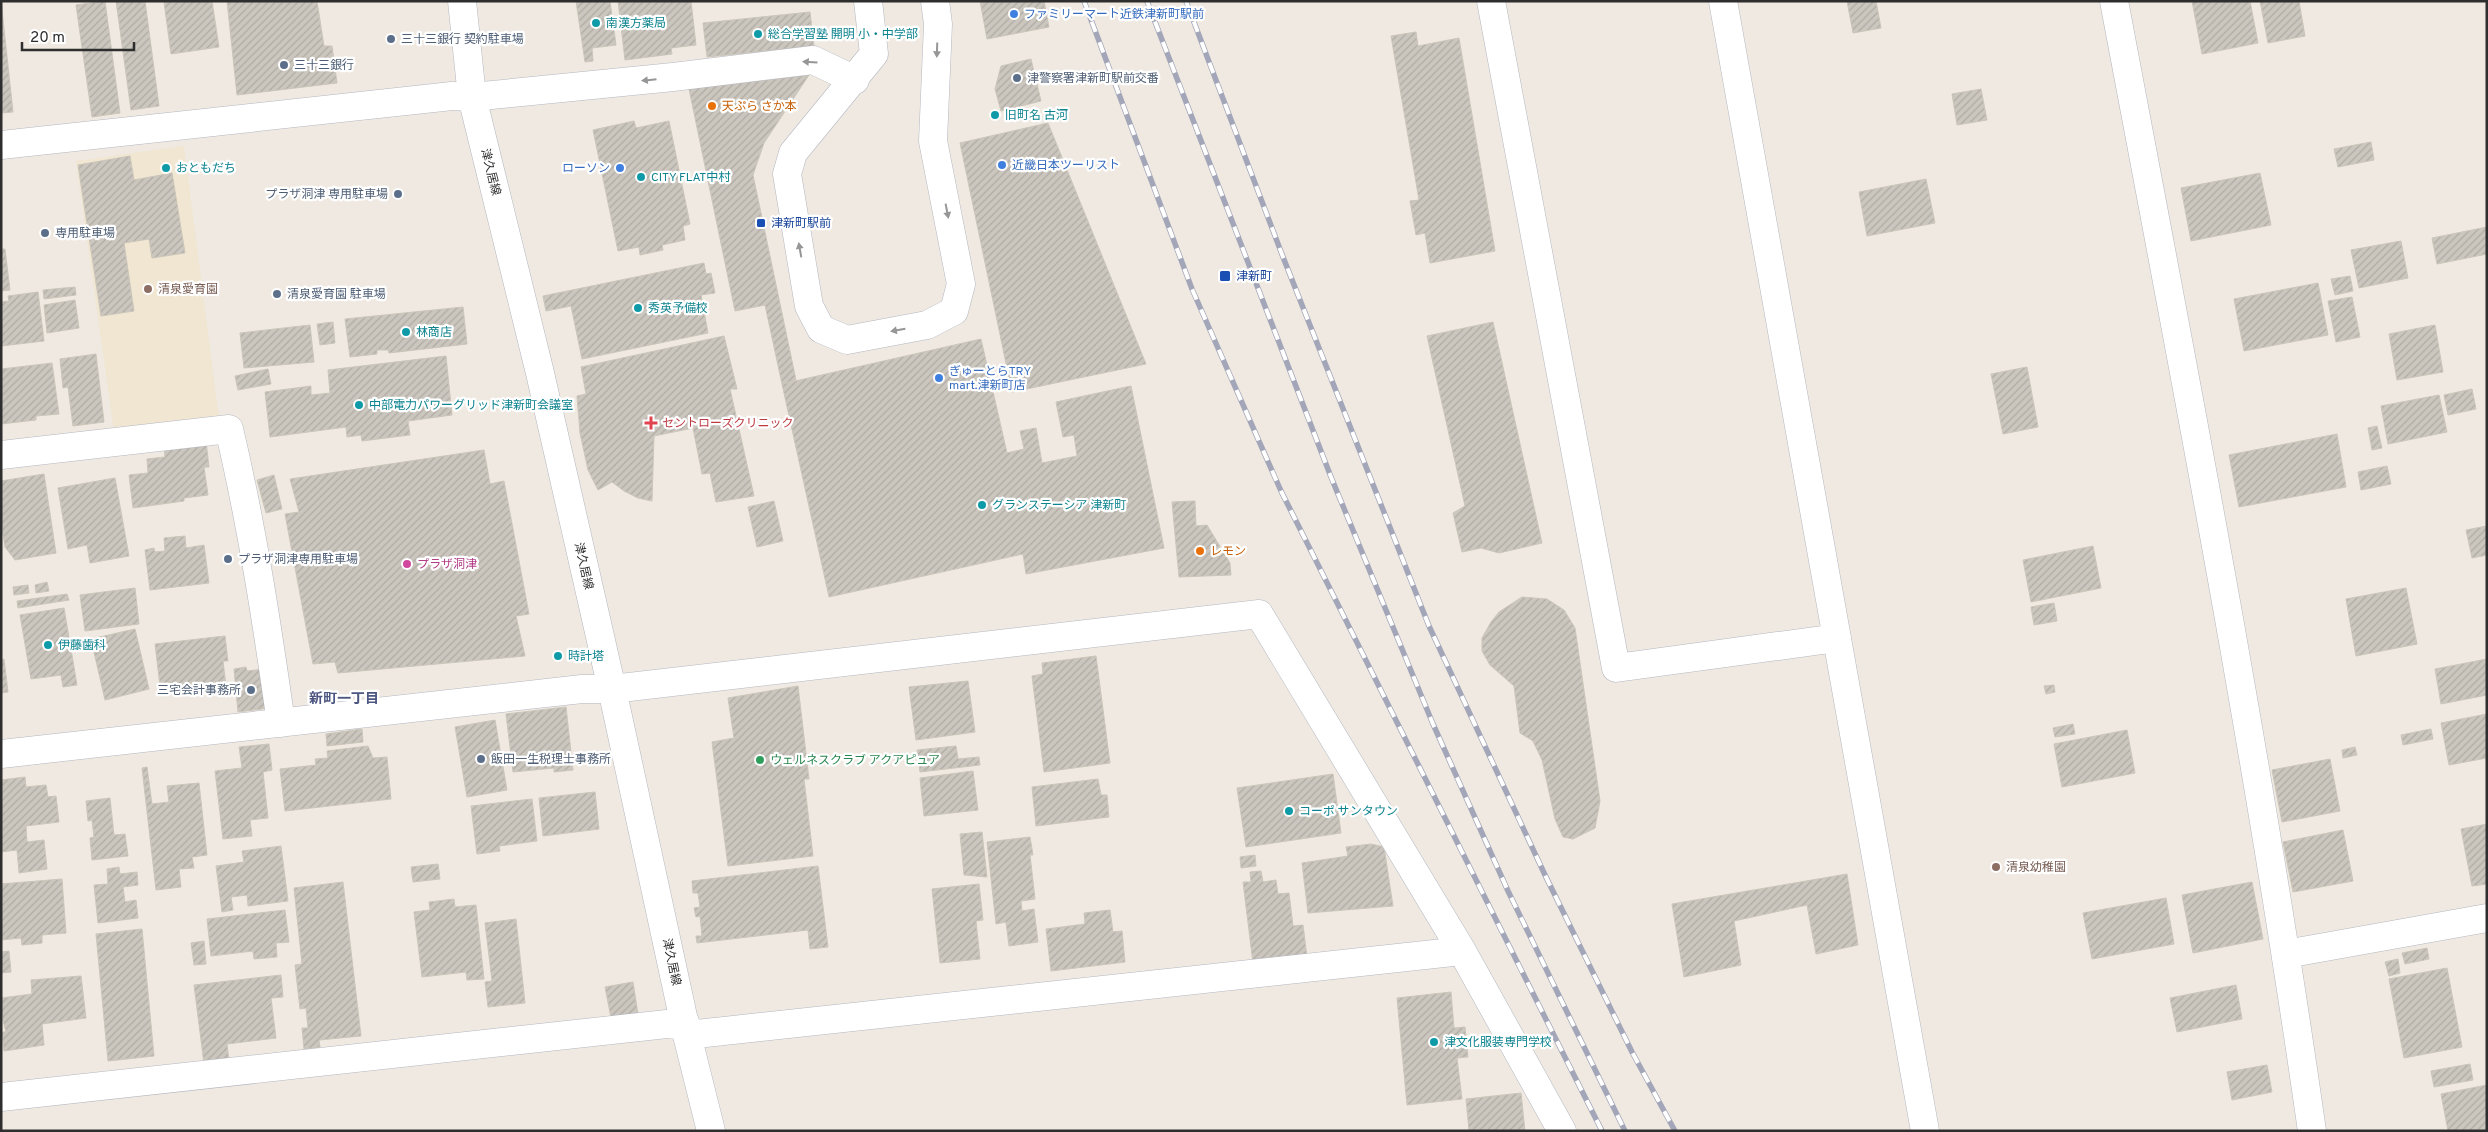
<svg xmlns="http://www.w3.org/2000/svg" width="2488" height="1132" font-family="Overpass,'Noto Sans JP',sans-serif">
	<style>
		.education { fill: #f0e6d1 }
		.building { fill: url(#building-hatch); stroke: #cbc5ba }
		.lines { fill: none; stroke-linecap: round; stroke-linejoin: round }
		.minor-casing { stroke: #b4b7c1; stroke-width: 29 }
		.secondary-casing { stroke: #b4b7c1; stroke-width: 29 }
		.minor { stroke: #fff; stroke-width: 28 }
		.secondary { stroke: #fff; stroke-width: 28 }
		.rail-casing { stroke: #a3a6b8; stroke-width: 5.5 }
		.rail { stroke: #fff; stroke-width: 4; stroke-dasharray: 11; stroke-linecap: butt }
		.oneway { fill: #969696 }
		.shop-dot { fill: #3f7fe0; stroke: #fff; stroke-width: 2 }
		.culture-dot { fill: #0f9aa8; stroke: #fff; stroke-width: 2 }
		.service-dot { fill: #5c6f8a; stroke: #fff; stroke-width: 2 }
		.food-dot { fill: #e8710a; stroke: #fff; stroke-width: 2 }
		.transit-dot { fill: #1a4fb4; stroke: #fff; stroke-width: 2 }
		.education-dot { fill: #8d6e63; stroke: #fff; stroke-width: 2 }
		.health-dot { fill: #e0444e; stroke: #fff; stroke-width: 2 }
		.hotel-dot { fill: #d1479c; stroke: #fff; stroke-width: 2 }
		.leisure-dot { fill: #2e9e5b; stroke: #fff; stroke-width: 2 }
		.labels { text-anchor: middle; stroke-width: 4.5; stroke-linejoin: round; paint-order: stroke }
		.shop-label { font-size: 12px; fill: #366cbe; stroke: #fff; text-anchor: start }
		.culture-label { font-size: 12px; fill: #0d838f; stroke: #fff; text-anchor: start }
		.service-label { font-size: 12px; fill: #4e5e75; stroke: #fff; text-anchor: start }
		.food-label { font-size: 12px; fill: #c56008; stroke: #fff; text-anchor: start }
		.street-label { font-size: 12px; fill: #2e2e2e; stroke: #fff }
		.transit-label { font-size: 12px; fill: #164399; stroke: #fff; text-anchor: start }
		.education-label { font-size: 12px; fill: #785e54; stroke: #fff; text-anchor: start }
		.health-label { font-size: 12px; fill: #be3a42; stroke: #fff; text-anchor: start }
		.hotel-label { font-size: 12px; fill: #b23c85; stroke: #fff; text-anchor: start }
		.leisure-label { font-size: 12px; fill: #27864d; stroke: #fff; text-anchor: start }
		.neighbourhood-label { font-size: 14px; font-weight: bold; fill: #4d5680; stroke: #fff }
	</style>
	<defs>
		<pattern id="building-hatch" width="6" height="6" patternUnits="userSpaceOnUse" patternTransform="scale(1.25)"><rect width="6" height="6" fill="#cbc7bf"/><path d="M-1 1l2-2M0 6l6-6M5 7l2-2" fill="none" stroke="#afaba4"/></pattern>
	</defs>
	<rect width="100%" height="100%" fill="#efe9e1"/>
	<path class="education" d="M 184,146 L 219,418 L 114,432 L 76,161 Z"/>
	<path class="building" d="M 1,1 L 13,112 L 1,113 Z
		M 105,1 L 120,113 L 92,117 L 76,5 Z
		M 116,1 L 145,1 L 159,106 L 131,110 Z
		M 171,1 L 212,1 L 219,47 L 171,54 L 164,2 Z
		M 227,1 L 317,1 L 324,46 L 332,46 L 337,83 L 237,95 Z
		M 576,1 L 610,1 L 616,45 L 592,48 L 593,61 L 585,62 Z
		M 618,1 L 691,1 L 696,45 L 671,48 L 672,54 L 625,60 Z
		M 980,1 L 1044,1 L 1049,27 L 987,39 Z
		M 1847,1 L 1876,1 L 1881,28 L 1853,33 Z
		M 2192,1 L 2250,1 L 2258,43 L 2202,54 Z
		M 2260,1 L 2299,1 L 2305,36 L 2268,43 Z
		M 810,12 L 814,46 L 707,57 L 703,23 Z
		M 1416,32 L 1418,46 L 1459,38 L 1495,251 L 1430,263 L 1425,233 L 1416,235 L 1410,201 L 1419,200 L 1391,36 Z
		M 1031,59 L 1041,101 L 1001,111 L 995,89 L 1001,66 Z
		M 809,75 L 764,143 L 753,175 L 796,380 L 782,384 L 765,305 L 735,311 L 689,89 Z
		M 1981,89 L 1987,120 L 1957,125 L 1952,94 Z
		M 634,121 L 636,128 L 669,121 L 690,224 L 683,226 L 685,240 L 662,245 L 663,250 L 640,255 L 639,247 L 618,251 L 593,130 Z
		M 1048,123 L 1146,364 L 1012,392 L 960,143 Z
		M 2371,142 L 2374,160 L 2338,167 L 2334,149 Z
		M 130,156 L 134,180 L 172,173 L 185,253 L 152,258 L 149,239 L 124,243 L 134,311 L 101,316 L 78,165 Z
		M 2260,173 L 2271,225 L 2191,241 L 2181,188 Z
		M 1926,179 L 1935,223 L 1867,236 L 1859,192 Z
		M 2487,227 L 2487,254 L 2437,264 L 2432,238 Z
		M 2401,241 L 2408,278 L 2359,288 L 2351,250 Z
		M 1,249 L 5,249 L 10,290 L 1,291 Z
		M 704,263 L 706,274 L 711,273 L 715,293 L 701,295 L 708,333 L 582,359 L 571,306 L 546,311 L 543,296 Z
		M 2350,276 L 2353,291 L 2335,295 L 2331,279 Z
		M 2318,283 L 2328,335 L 2244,351 L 2234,299 Z
		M 75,287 L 76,295 L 44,299 L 43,290 Z
		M 38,292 L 44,341 L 1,346 L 1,302 L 9,301 L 8,296 Z
		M 2352,297 L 2360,337 L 2336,342 L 2328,301 Z
		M 75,300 L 79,328 L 47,333 L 44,305 Z
		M 463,307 L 467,344 L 389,353 L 388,350 L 377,350 L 377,354 L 350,357 L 345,319 Z
		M 333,322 L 335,343 L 320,345 L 317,324 Z
		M 1493,322 L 1542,543 L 1499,553 L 1481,548 L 1462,552 L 1453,513 L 1465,506 L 1427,336 Z
		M 310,325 L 314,362 L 244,368 L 240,333 Z
		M 2435,325 L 2443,372 L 2397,380 L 2389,334 Z
		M 724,336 L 737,389 L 730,389 L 754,496 L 716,502 L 710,473 L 702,474 L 693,428 L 654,436 L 652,501 L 638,498 L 624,491 L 612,482 L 598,490 L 588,470 L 580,433 L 577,396 L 586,394 L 581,367 Z
		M 981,339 L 1007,453 L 1024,449 L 1020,431 L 1036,428 L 1042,463 L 1077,456 L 1074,435 L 1063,437 L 1056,402 L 1131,386 L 1164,548 L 1026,574 L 1023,554 L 829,597 L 782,384 Z
		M 96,354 L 104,422 L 73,426 L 68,387 L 63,388 L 60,359 Z
		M 446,356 L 452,415 L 408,421 L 410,435 L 362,441 L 361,435 L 347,437 L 346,427 L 270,437 L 265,392 L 311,386 L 311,395 L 330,393 L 328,370 Z
		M 52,363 L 59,414 L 36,416 L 36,420 L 1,424 L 1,369 Z
		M 2027,367 L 2038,427 L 2003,434 L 1991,374 Z
		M 268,369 L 271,384 L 238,390 L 235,376 Z
		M 2472,389 L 2476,409 L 2448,415 L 2444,395 Z
		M 2439,395 L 2447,432 L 2388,444 L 2381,406 Z
		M 2377,426 L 2382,448 L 2372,450 L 2368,428 Z
		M 2337,434 L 2346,487 L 2239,507 L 2229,455 Z
		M 206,441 L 209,467 L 204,467 L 208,495 L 184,498 L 184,501 L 133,508 L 129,475 L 148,473 L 147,459 L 165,457 L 164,446 Z
		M 484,450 L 490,484 L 504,481 L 529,614 L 516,616 L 525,656 L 338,673 L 335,662 L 313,664 L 285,514 L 299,512 L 290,479 Z
		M 2387,466 L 2391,484 L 2361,490 L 2358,472 Z
		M 44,474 L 56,553 L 15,560 L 5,547 L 1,521 L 1,481 Z
		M 274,475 L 282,509 L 266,513 L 257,480 Z
		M 115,478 L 129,556 L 90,563 L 87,545 L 68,549 L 58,488 Z
		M 774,501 L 783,541 L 757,547 L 748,507 Z
		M 1195,501 L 1196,526 L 1207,525 L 1230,563 L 1231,575 L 1179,577 L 1172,502 Z
		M 2487,526 L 2487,555 L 2472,558 L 2466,530 Z
		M 185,536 L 186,548 L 204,545 L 209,583 L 150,590 L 145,550 L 154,548 L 155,552 L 165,551 L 164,538 Z
		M 2093,546 L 2101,588 L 2031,602 L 2023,560 Z
		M 47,582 L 49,591 L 36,593 L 35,585 Z
		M 28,585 L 29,593 L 14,595 L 13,587 Z
		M 135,588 L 139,624 L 85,631 L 80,595 Z
		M 2406,588 L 2417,644 L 2356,656 L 2346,599 Z
		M 67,594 L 69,600 L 18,608 L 17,601 Z
		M 1522,597 L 1547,599 L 1564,610 L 1575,628 L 1600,801 L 1595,828 L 1573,839 L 1563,837 L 1555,819 L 1542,760 L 1533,741 L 1520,733 L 1514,686 L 1490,665 L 1482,651 L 1482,638 L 1491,622 L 1499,612 Z
		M 2054,603 L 2057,621 L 2034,625 L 2031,607 Z
		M 64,608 L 77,685 L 63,687 L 61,675 L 31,679 L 20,615 Z
		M 135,629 L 149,689 L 105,700 L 91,639 Z
		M 225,636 L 228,661 L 223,661 L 226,686 L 161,694 L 155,644 Z
		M 1096,656 L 1110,763 L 1044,772 L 1032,676 L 1043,674 L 1042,663 Z
		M 4,659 L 8,692 L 1,693 L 1,660 Z
		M 2487,659 L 2487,695 L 2441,704 L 2435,669 Z
		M 246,667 L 247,671 L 265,669 L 269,708 L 238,712 L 234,669 Z
		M 968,681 L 975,732 L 916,740 L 909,687 Z
		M 2054,685 L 2055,692 L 2046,694 L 2044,686 Z
		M 798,686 L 809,779 L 804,779 L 813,856 L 728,866 L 712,742 L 734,738 L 728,698 Z
		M 566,707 L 573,770 L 554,772 L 554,768 L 513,772 L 506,714 Z
		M 2487,714 L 2487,758 L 2449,765 L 2441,723 Z
		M 495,720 L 507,790 L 467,797 L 455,727 Z
		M 2073,724 L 2075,734 L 2055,737 L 2053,728 Z
		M 362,729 L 363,742 L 327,746 L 326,734 Z
		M 2431,729 L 2433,739 L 2403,745 L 2401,735 Z
		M 2127,730 L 2135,773 L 2062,787 L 2054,744 Z
		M 269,744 L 272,770 L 263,772 L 268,818 L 250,820 L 252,836 L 223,839 L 215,771 L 242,768 L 239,747 Z
		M 368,746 L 373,758 L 387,757 L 391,799 L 285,811 L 280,769 L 316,765 L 315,759 L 328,758 L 327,751 Z
		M 956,746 L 958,759 L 979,757 L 980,765 L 920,772 L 917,750 Z
		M 2355,747 L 2357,755 L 2343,758 L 2342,750 Z
		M 2330,759 L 2340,811 L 2282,822 L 2272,770 Z
		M 147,767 L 152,804 L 169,802 L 167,786 L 199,783 L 207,855 L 192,857 L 194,868 L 179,869 L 181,887 L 156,890 L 142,768 Z
		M 973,771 L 978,810 L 924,816 L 920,778 Z
		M 1333,774 L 1341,833 L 1246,847 L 1237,788 Z
		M 25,777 L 26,787 L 46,785 L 48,797 L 56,796 L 59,822 L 26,826 L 27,842 L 44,840 L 47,869 L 19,873 L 17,850 L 1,852 L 1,780 Z
		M 1098,779 L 1101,795 L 1107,795 L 1109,817 L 1036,826 L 1032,787 Z
		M 595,792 L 599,829 L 543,836 L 539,798 Z
		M 110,798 L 114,835 L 125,834 L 128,856 L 92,860 L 90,838 L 94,837 L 92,820 L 88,821 L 86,801 Z
		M 532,799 L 537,841 L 499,846 L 500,851 L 477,854 L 471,806 Z
		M 2487,824 L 2487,884 L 2472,886 L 2461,829 Z
		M 2343,830 L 2353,881 L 2293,892 L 2283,842 Z
		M 982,832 L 987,877 L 964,875 L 960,834 Z
		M 1030,837 L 1033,855 L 1030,855 L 1035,899 L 1021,901 L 1022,911 L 1034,909 L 1038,942 L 1009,946 L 1006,922 L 996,924 L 987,842 Z
		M 1371,844 L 1384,847 L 1393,906 L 1308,913 L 1302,863 L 1348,856 L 1346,847 Z
		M 281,846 L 288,901 L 248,906 L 247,895 L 231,897 L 233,910 L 222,912 L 216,866 L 244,862 L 242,851 Z
		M 1255,855 L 1256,866 L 1241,868 L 1240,857 Z
		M 438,864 L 440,879 L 413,882 L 411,867 Z
		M 818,866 L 828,947 L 810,949 L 808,930 L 697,943 L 696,936 L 702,936 L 700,916 L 696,917 L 694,908 L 700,907 L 698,893 L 693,893 L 692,881 Z
		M 119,867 L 120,874 L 137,872 L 138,885 L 123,887 L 125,902 L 136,900 L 138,918 L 98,923 L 94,885 L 108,884 L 107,869 Z
		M 1261,871 L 1263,882 L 1276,880 L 1278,894 L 1289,893 L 1293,926 L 1303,925 L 1307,957 L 1253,963 L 1243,882 L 1251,882 L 1250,872 Z
		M 1847,874 L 1858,945 L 1816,954 L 1807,905 L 1734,921 L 1741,965 L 1684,977 L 1672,904 Z
		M 62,879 L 66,933 L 42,935 L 42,943 L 22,945 L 21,938 L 1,940 L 1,884 Z
		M 343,882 L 361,1036 L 319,1040 L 320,1047 L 304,1049 L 302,1028 L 308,1028 L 306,1008 L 300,1009 L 295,965 L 302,964 L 294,888 Z
		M 2252,882 L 2263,939 L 2193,953 L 2182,895 Z
		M 979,884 L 983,920 L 976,921 L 980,959 L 940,963 L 932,889 Z
		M 2166,898 L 2174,944 L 2092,959 L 2083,913 Z
		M 454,899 L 455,907 L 476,905 L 484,979 L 467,980 L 466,972 L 422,977 L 414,912 L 430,910 L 429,902 Z
		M 285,910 L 289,942 L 276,943 L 277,957 L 254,959 L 253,951 L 211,956 L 207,919 Z
		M 1110,910 L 1113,932 L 1122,931 L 1125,962 L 1051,971 L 1046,929 L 1085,924 L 1084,913 Z
		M 516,919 L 525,1003 L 488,1007 L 485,982 L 492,981 L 485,923 Z
		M 142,929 L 154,1056 L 108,1061 L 96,934 Z
		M 204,941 L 206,964 L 194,965 L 191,943 Z
		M 2427,948 L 2429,959 L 2405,964 L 2402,953 Z
		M 9,951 L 11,972 L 1,973 L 1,952 Z
		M 2398,959 L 2400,973 L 2389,976 L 2385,962 Z
		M 2447,968 L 2462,1047 L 2404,1058 L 2389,979 Z
		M 281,975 L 283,997 L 271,998 L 276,1038 L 227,1044 L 229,1061 L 204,1064 L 194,985 Z
		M 81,976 L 86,1018 L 42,1024 L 44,1045 L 4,1051 L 2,1032 L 6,1032 L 1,1013 L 1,998 L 32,994 L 31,980 Z
		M 633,982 L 638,1014 L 611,1018 L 605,987 Z
		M 2236,985 L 2242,1019 L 2177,1032 L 2170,998 Z
		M 1451,992 L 1454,1028 L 1465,1027 L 1468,1057 L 1457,1058 L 1462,1099 L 1407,1105 L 1397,998 Z
		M 2470,1064 L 2473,1080 L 2434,1087 L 2431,1071 Z
		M 2267,1065 L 2272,1092 L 2232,1100 L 2227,1072 Z
		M 2487,1085 L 2487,1131 L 2448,1131 L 2441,1094 Z
		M 1521,1093 L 1525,1131 L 1469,1131 L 1466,1099 Z"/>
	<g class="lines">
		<g class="minor-casing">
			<path id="minor" d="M 868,1 L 874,54 L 793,153 L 787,174 L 809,306 L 821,329 L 847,340 L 927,325 L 954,311 L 961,284 L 933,141 L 938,24 L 935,1
				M 1491,1 L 1616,668 L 1837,638
				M 1723,1 L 1925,1131
				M 2114,1 C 2185,377 2258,752 2312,1131
				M 1,145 L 452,96 L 472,97 L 673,77 L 813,60 L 855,80
				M 1,455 L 229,429 C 252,526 267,624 281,723
				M 1,754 L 582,689 L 612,689 L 1259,614 L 1462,951 L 1562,1131
				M 2286,954 L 2487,918
				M 687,1035 L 1462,951
				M 1,1097 L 685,1022"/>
		</g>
		<g class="secondary-casing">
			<path id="secondary" d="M 462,1 L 472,97 L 540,373 L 612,689 L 687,1035 L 711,1131"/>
		</g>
		<use href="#minor" class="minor"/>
		<use href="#secondary" class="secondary"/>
		<g class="rail-casing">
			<path id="rail" d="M 1084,1 L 1192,289 L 1281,491 L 1602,1131
				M 1147,1 L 1331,477 L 1433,724 L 1508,891 L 1625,1131
				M 1186,1 L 1283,257 L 1429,626 L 1545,875 L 1632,1052 L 1675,1131"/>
		</g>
		<use href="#rail" class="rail"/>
	</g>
	<defs><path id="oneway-solid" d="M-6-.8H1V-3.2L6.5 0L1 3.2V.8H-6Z" transform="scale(1.25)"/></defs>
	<g class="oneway">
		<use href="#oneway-solid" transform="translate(937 50) rotate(92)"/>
		<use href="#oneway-solid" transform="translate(810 62) rotate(-176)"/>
		<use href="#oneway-solid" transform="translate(649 80) rotate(174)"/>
		<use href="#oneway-solid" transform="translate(947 211) rotate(79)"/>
		<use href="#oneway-solid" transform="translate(800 250) rotate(-100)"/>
		<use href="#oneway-solid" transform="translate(898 330) rotate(170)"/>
	</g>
	<g class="shop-dot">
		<circle cx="1014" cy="14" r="5"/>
		<circle cx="1002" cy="165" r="5"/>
		<circle cx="620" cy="168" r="5"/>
		<circle cx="939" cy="378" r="5"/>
	</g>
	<g class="culture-dot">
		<circle cx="596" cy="23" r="5"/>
		<circle cx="758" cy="34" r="5"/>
		<circle cx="995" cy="115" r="5"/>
		<circle cx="166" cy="168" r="5"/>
		<circle cx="641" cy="177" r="5"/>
		<circle cx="638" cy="308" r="5"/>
		<circle cx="406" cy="332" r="5"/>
		<circle cx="359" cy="405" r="5"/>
		<circle cx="982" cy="505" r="5"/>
		<circle cx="48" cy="645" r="5"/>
		<circle cx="558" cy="656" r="5"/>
		<circle cx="1289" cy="811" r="5"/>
		<circle cx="1434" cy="1042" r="5"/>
	</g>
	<g class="service-dot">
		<circle cx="391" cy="39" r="5"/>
		<circle cx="284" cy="65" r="5"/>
		<circle cx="1017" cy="78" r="5"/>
		<circle cx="398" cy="194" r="5"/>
		<circle cx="45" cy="233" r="5"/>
		<circle cx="277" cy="294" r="5"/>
		<circle cx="228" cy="559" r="5"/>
		<circle cx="251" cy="690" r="5"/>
		<circle cx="481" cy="759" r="5"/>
	</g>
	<g class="food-dot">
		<circle cx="712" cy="106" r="5"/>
		<circle cx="1200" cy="551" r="5"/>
	</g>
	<g class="transit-dot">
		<rect x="756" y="218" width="10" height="10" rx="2.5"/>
		<rect x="1219" y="270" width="12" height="12" rx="2.5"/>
	</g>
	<g class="education-dot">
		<circle cx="148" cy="289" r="5"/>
		<circle cx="1996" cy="867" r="5"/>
	</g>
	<path class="health-dot" d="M648.5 415.5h5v5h5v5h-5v5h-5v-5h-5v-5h5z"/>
	<circle class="hotel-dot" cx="407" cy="564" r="5"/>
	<circle class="leisure-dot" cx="760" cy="760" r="5"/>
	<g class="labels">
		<g class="shop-label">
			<text x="1024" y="18">ファミリーマート近鉄津新町駅前</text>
			<text x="1012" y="169">近畿日本ツーリスト</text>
			<text x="610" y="172" text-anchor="end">ローソン</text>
			<text x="949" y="375">ぎゅーとらTRY<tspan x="949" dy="14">mart.津新町店</tspan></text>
		</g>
		<g class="culture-label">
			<text x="606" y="27">南漢方薬局</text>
			<text x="768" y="38">総合学習塾 開明 小・中学部</text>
			<text x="1005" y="119">旧町名 古河</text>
			<text x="176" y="172">おともだち</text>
			<text x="651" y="181">CITY FLAT中村</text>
			<text x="648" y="312">秀英予備校</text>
			<text x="416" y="336">林商店</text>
			<text x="369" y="409">中部電力パワーグリッド津新町会議室</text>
			<text x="992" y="509">グランステーシア 津新町</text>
			<text x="58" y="649">伊藤歯科</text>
			<text x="568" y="660">時計塔</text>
			<text x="1299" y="815">コーポ サンタウン</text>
			<text x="1444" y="1046">津文化服装専門学校</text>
		</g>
		<g class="service-label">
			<text x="401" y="43">三十三銀行 契約駐車場</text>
			<text x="294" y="69">三十三銀行</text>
			<text x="1027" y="82">津警察署津新町駅前交番</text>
			<text x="388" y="198" text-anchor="end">プラザ洞津 専用駐車場</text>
			<text x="55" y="237">専用駐車場</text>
			<text x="287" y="298">清泉愛育園 駐車場</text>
			<text x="238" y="563">プラザ洞津専用駐車場</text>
			<text x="241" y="694" text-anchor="end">三宅会計事務所</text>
			<text x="491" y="763">飯田一生税理士事務所</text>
		</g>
		<g class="food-label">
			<text x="722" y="110">天ぷら さか本</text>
			<text x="1210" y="555">レモン</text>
		</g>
		<g class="street-label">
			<text transform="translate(491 172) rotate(76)" y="4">津久居線</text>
			<text transform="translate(584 566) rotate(77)" y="4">津久居線</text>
			<text transform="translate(672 962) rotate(78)" y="4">津久居線</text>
		</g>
		<g class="transit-label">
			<text x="771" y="227">津新町駅前</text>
			<text x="1236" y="280">津新町</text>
		</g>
		<g class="education-label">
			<text x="158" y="293">清泉愛育園</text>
			<text x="2006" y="871">清泉幼稚園</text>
		</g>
		<g class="health-label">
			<text x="662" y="427">セントローズクリニック</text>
		</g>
		<g class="hotel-label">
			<text x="417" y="568">プラザ洞津</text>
		</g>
		<g class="leisure-label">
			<text x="770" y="764">ウェルネスクラブ アクアピュア</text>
		</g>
		<g class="neighbourhood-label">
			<text x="344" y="703">新町一丁目</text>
		</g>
	</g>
	<rect width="2488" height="1132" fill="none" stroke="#2e2e2e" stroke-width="5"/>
	<path d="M22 42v8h112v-8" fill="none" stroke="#2e2e2e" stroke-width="2.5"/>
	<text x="30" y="42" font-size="15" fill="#2e2e2e" stroke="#ffffff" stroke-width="4" paint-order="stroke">20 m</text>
</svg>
